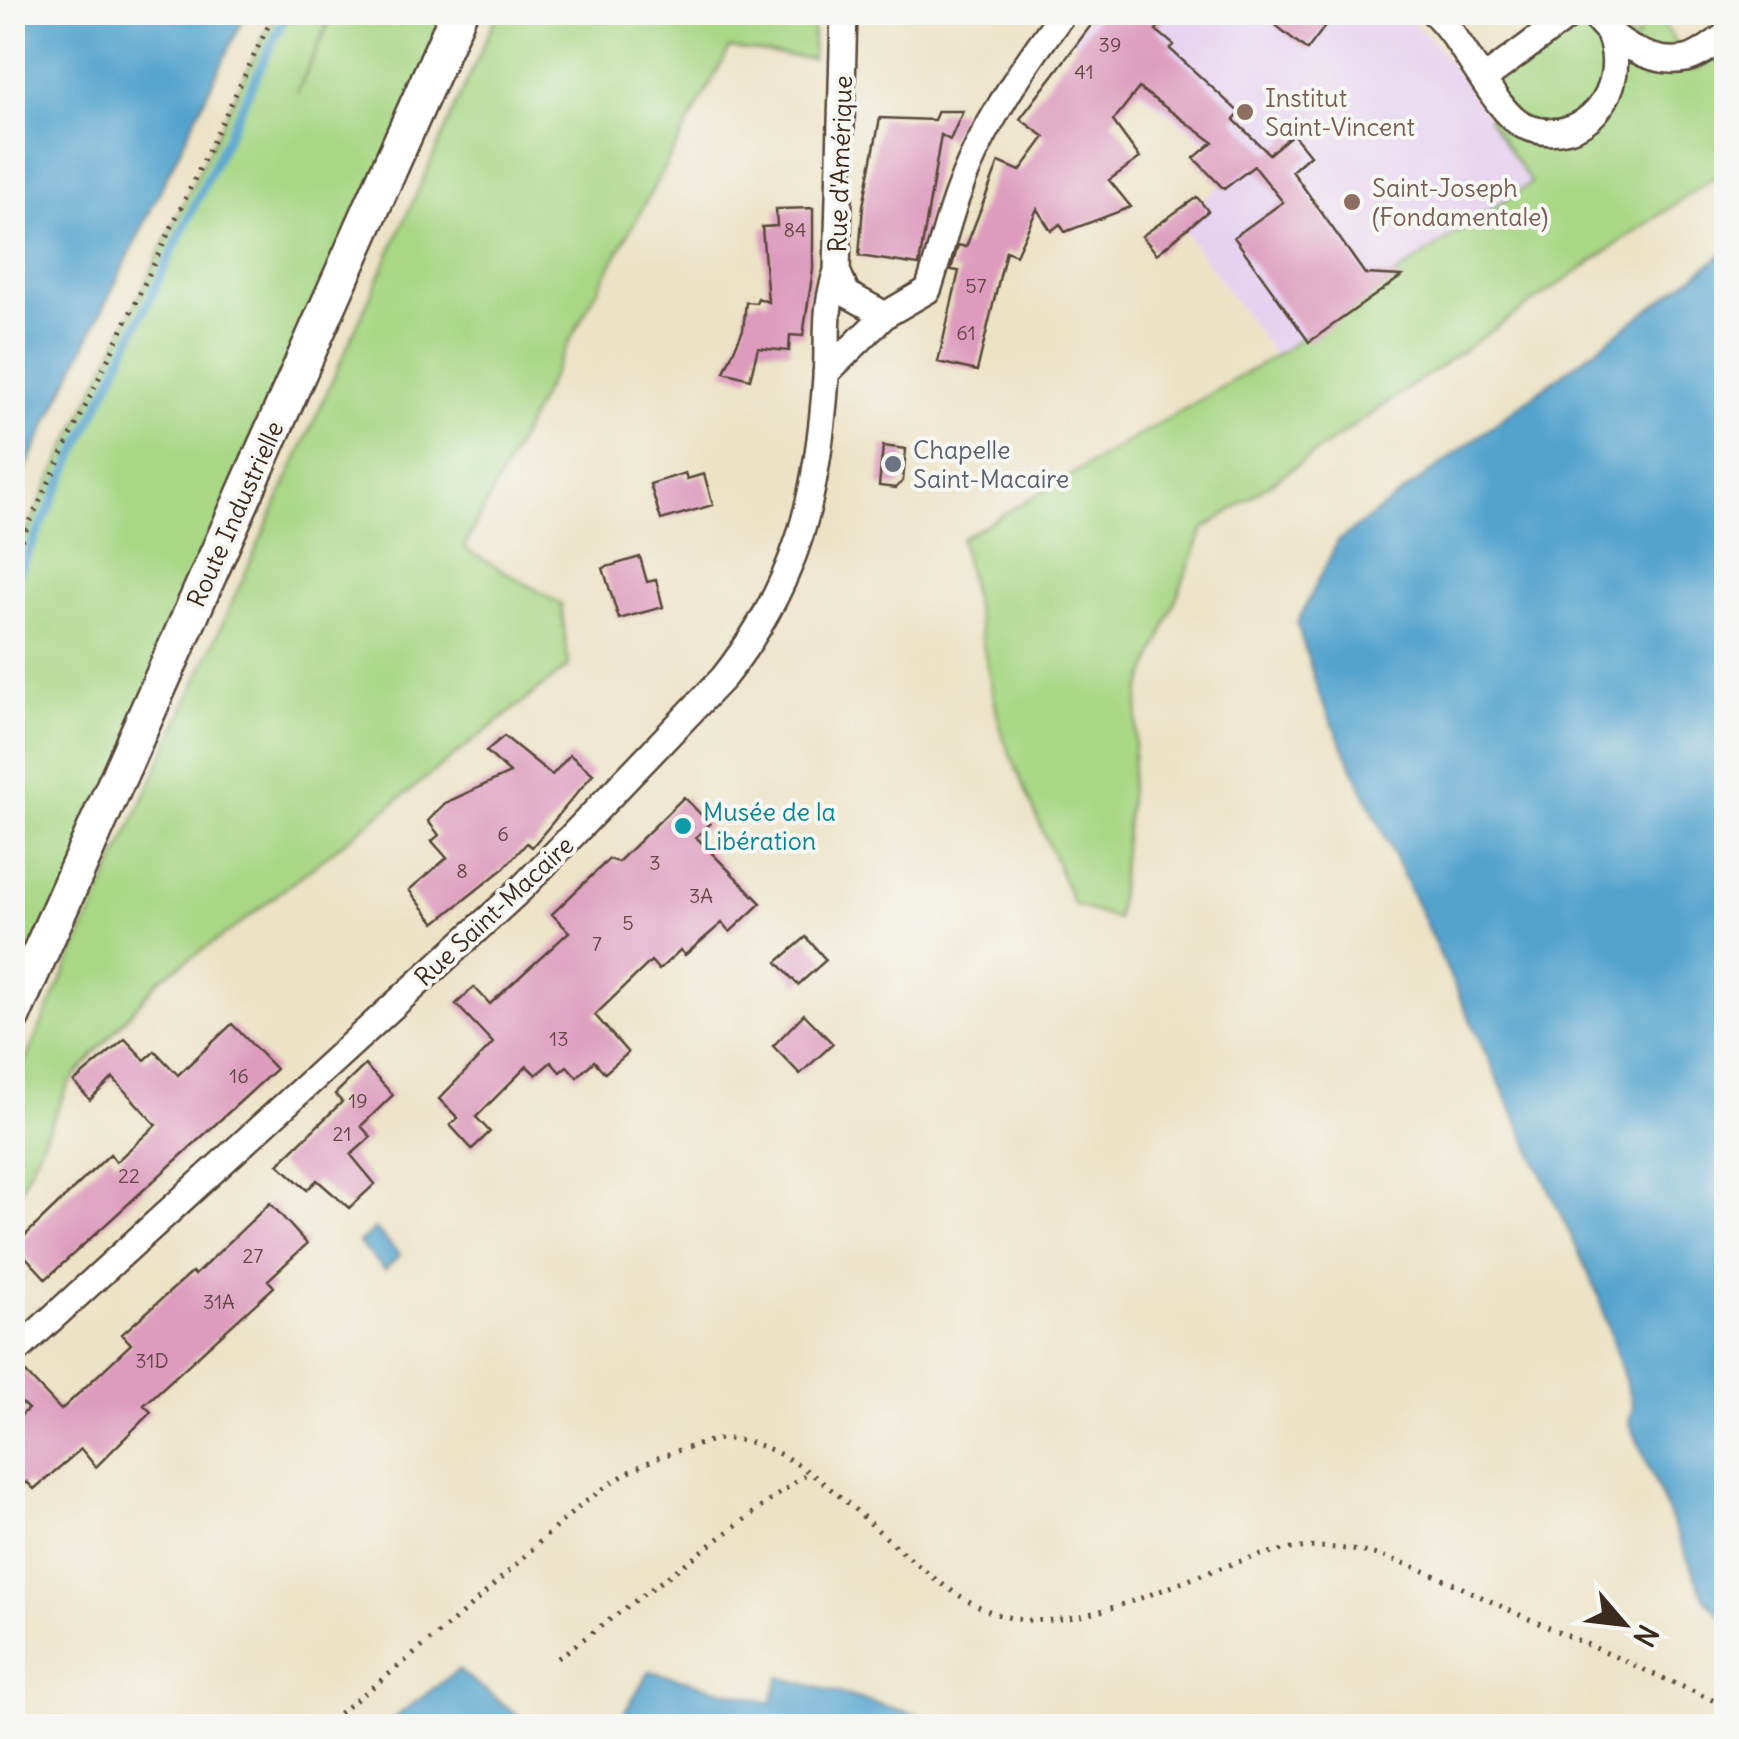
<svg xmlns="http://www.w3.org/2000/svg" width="1739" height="1739" font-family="Delius,sans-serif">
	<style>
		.built { fill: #e6d2f0 }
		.green { fill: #a8d785; stroke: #728052; stroke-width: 2.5 }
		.water { fill: #53a3cd; stroke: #476676; stroke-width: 2.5 }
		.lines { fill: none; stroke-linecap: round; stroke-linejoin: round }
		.stream { stroke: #53a3cd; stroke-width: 9 }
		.building { fill: #dd9cbd }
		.minor-casing { stroke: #564637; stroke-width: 30 }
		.secondary-casing { stroke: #564637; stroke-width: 40 }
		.path { stroke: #564637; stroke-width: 5; stroke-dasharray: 2.5 8; stroke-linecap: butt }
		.minor { stroke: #fff; stroke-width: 25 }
		.secondary { stroke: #fff; stroke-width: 35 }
		.education-dot { fill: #8d6e63; stroke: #f6f6f2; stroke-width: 4 }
		.worship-dot { fill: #6b7280; stroke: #f6f6f2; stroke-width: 4 }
		.culture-dot { fill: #0f9aa8; stroke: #f6f6f2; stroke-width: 4 }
		.labels { text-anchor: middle; stroke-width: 8; stroke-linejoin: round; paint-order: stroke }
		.number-label { font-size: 20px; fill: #644646 }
		.education-label { font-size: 25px; fill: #785e54; stroke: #f6f6f2; text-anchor: start }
		.street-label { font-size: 25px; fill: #3b2a1e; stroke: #f6f6f2 }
		.worship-label { font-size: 25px; fill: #5b616d; stroke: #f6f6f2; text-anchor: start }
		.culture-label { font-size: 25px; fill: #0d838f; stroke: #f6f6f2; text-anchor: start }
	</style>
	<rect width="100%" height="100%" fill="#f6f6f2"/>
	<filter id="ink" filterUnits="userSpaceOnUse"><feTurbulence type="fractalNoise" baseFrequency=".01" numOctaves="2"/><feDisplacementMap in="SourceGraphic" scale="20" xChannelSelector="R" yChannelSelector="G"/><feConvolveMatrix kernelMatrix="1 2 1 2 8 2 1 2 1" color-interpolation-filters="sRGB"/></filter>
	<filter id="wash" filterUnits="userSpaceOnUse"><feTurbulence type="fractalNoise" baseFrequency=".0048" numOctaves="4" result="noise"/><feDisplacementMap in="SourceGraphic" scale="40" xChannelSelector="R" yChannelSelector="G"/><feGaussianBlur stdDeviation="2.25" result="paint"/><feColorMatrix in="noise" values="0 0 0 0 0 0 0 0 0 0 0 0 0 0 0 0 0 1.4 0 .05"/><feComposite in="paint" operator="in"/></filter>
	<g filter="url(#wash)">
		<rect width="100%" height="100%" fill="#ece3c6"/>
		<path class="built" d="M 1091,13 L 1398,13 L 1429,37 L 1461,78 L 1531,182 L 1275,356 L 1177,221 L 1241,169 L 1071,39 Z"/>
		<path class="green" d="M 275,13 L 332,13 L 297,93 L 334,13 L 459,13 L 13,1016 L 13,559 Z
			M 498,13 L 814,13 L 812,59 L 730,48 L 568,344 L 464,548 L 561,604 L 569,666 L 232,930 L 160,979 L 70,1082 L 13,1205 L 13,1088 Z
			M 1574,13 L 1637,40 L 1638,28 L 1648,19 L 1644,13 L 1656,13 L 1676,43 L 1657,56 L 1690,59 L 1697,70 L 1726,51 L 1726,169 L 1203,530 L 1140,691 L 1117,919 L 1074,905 L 1001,732 L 961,539 L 1275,356 L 1531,183 L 1488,118 L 1502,108 L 1485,78 Z"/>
		<path class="water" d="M 13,12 L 246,13 L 13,495 L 12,13 Z
			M 1726,252 L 1726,1621 L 1704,1597 L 1629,1421 L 1633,1406 L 1597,1292 L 1320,697 L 1297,623 L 1338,541 Z
			M 375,1229 L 400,1255 L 385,1270 L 359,1243 Z
			M 458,1670 L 529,1723 L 546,1726 L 384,1726 Z
			M 650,1671 L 771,1703 L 780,1677 L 958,1726 L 570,1726 L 621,1718 Z"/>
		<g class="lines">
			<path class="stream" d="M 12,586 L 287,12"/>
		</g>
		<g id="blocks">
			<path class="building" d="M 1101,12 L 1169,12 L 1156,30 L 1174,45 L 1170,49 L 1240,113 L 1234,120 L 1269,154 L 1293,134 L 1310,155 L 1292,171 L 1365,274 L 1402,276 L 1309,342 L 1234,237 L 1283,202 L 1254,166 L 1224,189 L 1194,158 L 1213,142 L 1139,88 L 1113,121 L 1140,158 L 1109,180 L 1131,207 L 1065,232 L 1060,224 L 1051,231 L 1037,209 L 1016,255 L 1006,251 L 977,371 L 938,362 L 959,271 L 951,270 L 958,245 L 966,247 L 999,162 L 1020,171 L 1045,137 L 1020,119 Z
				M 1259,12 L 1336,12 L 1307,50 Z
				M 938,111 L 963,111 L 950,140 L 941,135 L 919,265 L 859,256 L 863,206 L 880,118 L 934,120 Z
				M 1197,197 L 1208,211 L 1157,254 L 1142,236 Z
				M 813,208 L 813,270 L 803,336 L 790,335 L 789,351 L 758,348 L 750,379 L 724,372 L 743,330 L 746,302 L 756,303 L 758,298 L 768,302 L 762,227 L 777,226 L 776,209 Z
				M 883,446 L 906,449 L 903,481 L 896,488 L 879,486 Z
				M 685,473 L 687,479 L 704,474 L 713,505 L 661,520 L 650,484 Z
				M 640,557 L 647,582 L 656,580 L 663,607 L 619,619 L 603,568 Z
				M 504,736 L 552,775 L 570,755 L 593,774 L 532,847 L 527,843 L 504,868 L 435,923 L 409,890 L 447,858 L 432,841 L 439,835 L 428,821 L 445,803 L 510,773 L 486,751 Z
				M 684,797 L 710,824 L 696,837 L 761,903 L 730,932 L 722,923 L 685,955 L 680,950 L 659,970 L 651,961 L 595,1015 L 628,1053 L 605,1073 L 594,1061 L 577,1077 L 567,1066 L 560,1072 L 551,1062 L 536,1075 L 527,1066 L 476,1117 L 490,1132 L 472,1149 L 450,1125 L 458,1118 L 439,1099 L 493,1043 L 456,1004 L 474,987 L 490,1004 L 536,962 L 569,932 L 552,914 L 609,859 L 618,862 Z
				M 806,937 L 826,960 L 798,985 L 777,962 Z
				M 804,1014 L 833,1044 L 800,1074 L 773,1046 Z
				M 232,1024 L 276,1069 L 46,1279 L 15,1245 L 110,1154 L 116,1162 L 156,1125 L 113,1078 L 90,1100 L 74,1082 L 125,1039 L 145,1060 L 155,1051 L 178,1075 Z
				M 365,1065 L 393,1095 L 361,1126 L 371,1137 L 351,1155 L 375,1184 L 349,1208 L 317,1180 L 307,1190 L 278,1164 L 342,1102 L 335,1094 Z
				M 270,1203 L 307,1244 L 268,1280 L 274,1287 L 144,1405 L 151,1412 L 96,1467 L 81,1449 L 34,1489 L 27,1482 L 12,1494 L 12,1423 L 28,1409 L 12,1394 L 12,1371 L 21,1368 L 61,1410 L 131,1344 L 122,1334 L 192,1272 L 195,1275 Z"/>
		</g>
	</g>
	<g filter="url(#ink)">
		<use href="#blocks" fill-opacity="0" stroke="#564637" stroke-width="2.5"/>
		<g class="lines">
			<g class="minor-casing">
				<path id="minor" d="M 1433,12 C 1464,39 1495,113 1524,126 C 1585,151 1631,88 1609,34
					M 1592,12 C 1611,40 1651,66 1686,59 C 1700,56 1715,43 1726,35
					M 1485,78 L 1574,12
					M 837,271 L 847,294 L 885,315
					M 826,373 L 885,315 L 928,290 C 939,258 946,225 958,193 C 981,129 1022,67 1064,12
					M 12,1355 L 521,889 L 723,678 C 798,583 818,496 826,377 C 829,337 823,312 837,271 L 844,12"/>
			</g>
			<g class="secondary-casing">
				<path id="secondary" d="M 12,1016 L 459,12"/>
			</g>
			<path class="path" d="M 12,559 L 275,12
				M 558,1658 L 810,1471
				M 322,1726 C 377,1684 432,1641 484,1594 C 549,1536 604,1469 691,1447 C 701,1444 713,1439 723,1439 C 818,1438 901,1581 997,1614 C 1088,1645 1206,1556 1300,1548 C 1381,1541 1449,1583 1520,1615 C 1589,1645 1658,1676 1726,1706"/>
			<use href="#minor" class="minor"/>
			<use href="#secondary" class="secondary"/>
		</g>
	</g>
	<g class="education-dot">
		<circle cx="1245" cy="112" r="10"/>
		<circle cx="1352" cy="202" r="10"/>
	</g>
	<circle class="worship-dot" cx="893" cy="464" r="10"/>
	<circle class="culture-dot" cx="683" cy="826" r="10"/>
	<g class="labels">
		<g class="number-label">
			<text x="1110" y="52">39</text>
			<text x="1084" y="79">41</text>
			<text x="795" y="237">84</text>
			<text x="976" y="293">57</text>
			<text x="966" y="340">61</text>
			<text x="503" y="841">6</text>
			<text x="655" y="870">3</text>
			<text x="462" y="878">8</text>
			<text x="701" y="903">3A</text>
			<text x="628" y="930">5</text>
			<text x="597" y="951">7</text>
			<text x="559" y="1046">13</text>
			<text x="239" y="1083">16</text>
			<text x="358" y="1108">19</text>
			<text x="342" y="1141">21</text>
			<text x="129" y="1183">22</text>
			<text x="253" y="1263">27</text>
			<text x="219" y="1309">31A</text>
			<text x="152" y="1368">31D</text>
		</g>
		<g class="education-label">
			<text x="1265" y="107">Institut<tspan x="1265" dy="29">Saint-Vincent</tspan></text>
			<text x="1372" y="197">Saint-Joseph<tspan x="1372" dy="29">(Fondamentale)</tspan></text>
		</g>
		<g class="street-label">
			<text transform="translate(840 164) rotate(-88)" y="9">Rue d'Amérique</text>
			<text transform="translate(235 514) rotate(-66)" y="9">Route Industrielle</text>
			<text transform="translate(494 911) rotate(-43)" y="9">Rue Saint-Macaire</text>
		</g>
		<g class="worship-label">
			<text x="913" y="459">Chapelle<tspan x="913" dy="29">Saint-Macaire</tspan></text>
		</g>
		<g class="culture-label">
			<text x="703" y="821">Musée de la<tspan x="703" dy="29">Libération</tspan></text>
		</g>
	</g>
	<rect width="1739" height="1739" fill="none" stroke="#f6f6f2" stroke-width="50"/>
	<g transform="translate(1624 1624) rotate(118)" stroke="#f6f6f2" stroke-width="8" paint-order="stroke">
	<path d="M0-8L18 38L0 25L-18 38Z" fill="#3b2a1e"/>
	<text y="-15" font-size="28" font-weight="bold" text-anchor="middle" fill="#3b2a1e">N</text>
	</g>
</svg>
